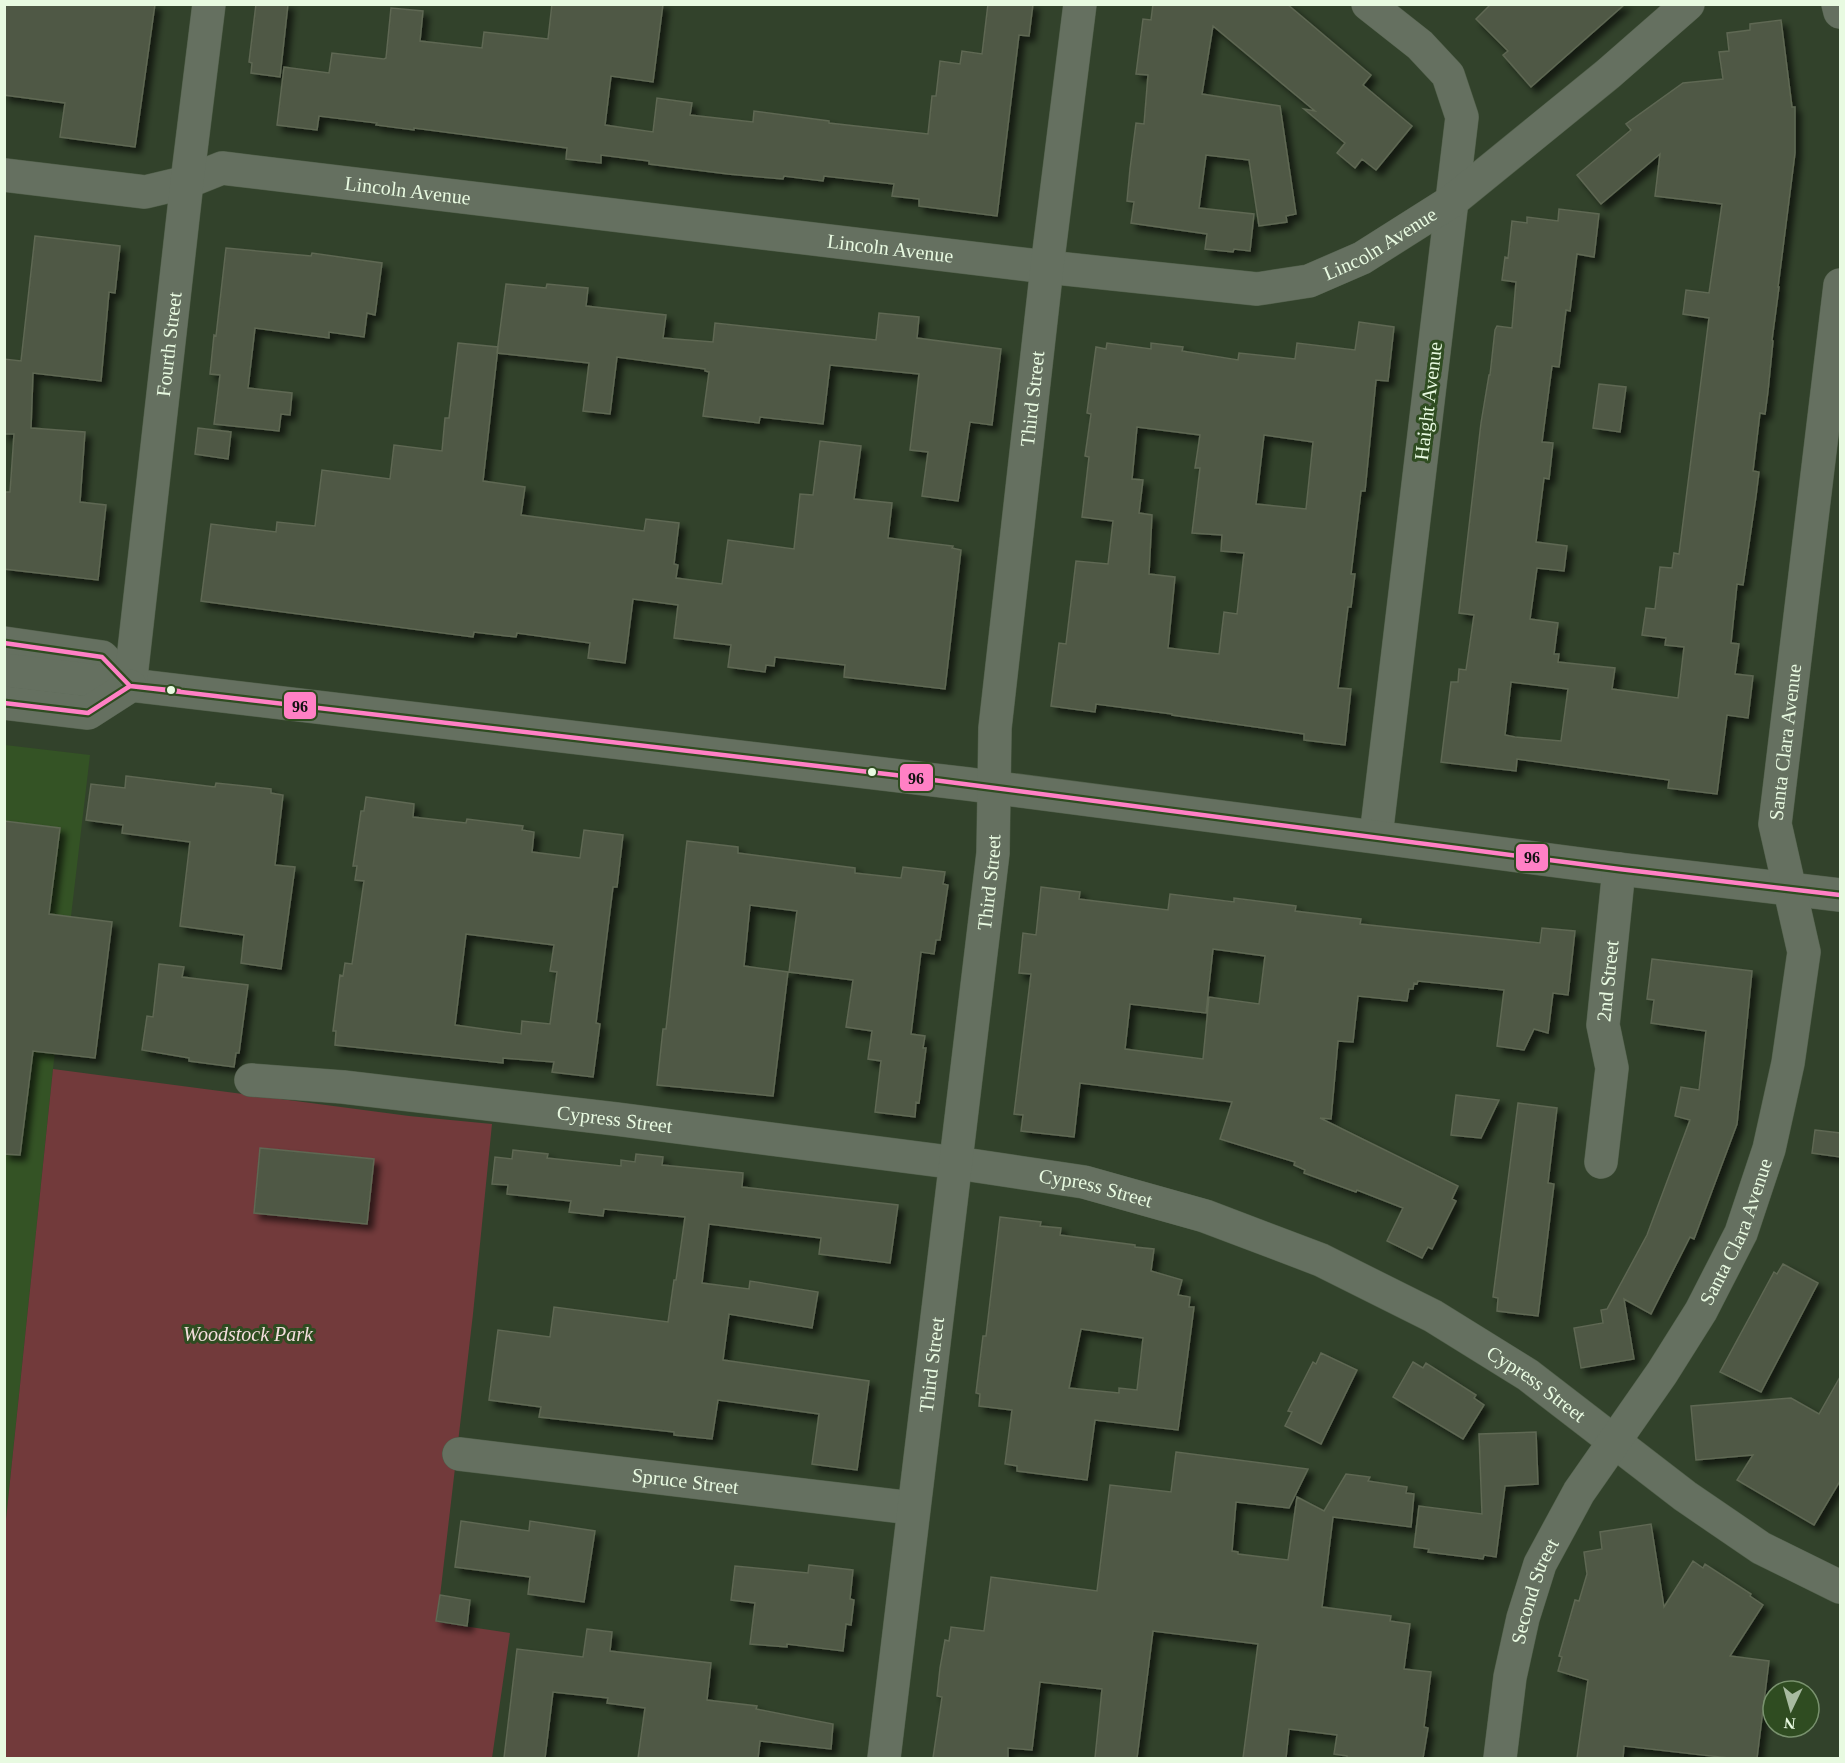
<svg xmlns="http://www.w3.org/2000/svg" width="1845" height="1763" font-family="'Times New Roman',serif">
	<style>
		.built { fill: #345325 }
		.green { fill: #723a3b }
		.building { fill: #4f5844; stroke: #5e6753; stroke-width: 1.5; fill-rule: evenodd; filter: url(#shadow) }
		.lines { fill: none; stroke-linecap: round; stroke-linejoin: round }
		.minor-casing { stroke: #505e49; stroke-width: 34 }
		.minor { stroke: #657060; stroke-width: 33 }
		.bus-1-casing { stroke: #2f4c21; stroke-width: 9 }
		.bus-1 { stroke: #ff80c5; stroke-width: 4.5 }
		.bus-dot { fill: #e8fae1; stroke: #2f4c21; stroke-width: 2 }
		.labels { text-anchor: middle; stroke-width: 6; stroke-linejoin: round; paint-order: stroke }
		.street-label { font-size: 20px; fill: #e8fae1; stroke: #2f4c21 }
		.park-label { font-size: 20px; font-style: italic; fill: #f5dede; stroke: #2f4c21 }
		.line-badge { stroke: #2f4c21; stroke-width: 2 }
		.pale-badge-label { font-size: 16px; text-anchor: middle; font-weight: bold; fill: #111 }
	</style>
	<defs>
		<filter id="shadow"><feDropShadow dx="5.5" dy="5.5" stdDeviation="3" flood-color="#0009"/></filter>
	</defs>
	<rect width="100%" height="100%" fill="#32422b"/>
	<path class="built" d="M 5,745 L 90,755 L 53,1069 L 5,1529 Z"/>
	<path class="green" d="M 53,1069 L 409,1116 L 492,1124 L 473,1314 L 437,1622 L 510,1633 L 492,1758 L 5,1758 L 5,1529 Z"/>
	<path class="building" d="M 4,4 L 155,4 L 135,147 L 60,137 L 65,103 L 4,95 Z
		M 256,4 L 288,4 L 280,77 L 251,73 L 252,63 L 249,62 Z
		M 552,4 L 663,4 L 653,82 L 611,76 L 605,125 L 653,132 L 657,98 L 692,103 L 690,115 L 753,122 L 754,111 L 829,121 L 829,123 L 928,134 L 932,96 L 936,96 L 940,61 L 960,64 L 962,51 L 982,54 L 988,4 L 1033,4 L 1029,36 L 1019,35 L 997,216 L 919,206 L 919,199 L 892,196 L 894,184 L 824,176 L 823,181 L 784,176 L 783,179 L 728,174 L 649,164 L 649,161 L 601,155 L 601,163 L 566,159 L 567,148 L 414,128 L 414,130 L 376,125 L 377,123 L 319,116 L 317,130 L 277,125 L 284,67 L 329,73 L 332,53 L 384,59 L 386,58 L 391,8 L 423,11 L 420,41 L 482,48 L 484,32 L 548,39 Z
		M 1153,4 L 1287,4 L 1371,75 L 1363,85 L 1412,126 L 1376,170 L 1362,159 L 1355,168 L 1337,153 L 1345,143 L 1304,109 L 1315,111 L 1213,26 L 1202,94 L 1280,106 L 1296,214 L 1286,216 L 1287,222 L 1259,226 L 1249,160 L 1206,155 L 1199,208 L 1254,214 L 1250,251 L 1234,249 L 1233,252 L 1205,249 L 1207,234 L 1131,223 L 1134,202 L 1127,201 L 1130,169 L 1136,123 L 1144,124 L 1148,75 L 1136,74 L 1143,19 L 1151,20 Z
		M 1491,4 L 1625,4 L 1531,87 L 1503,55 L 1508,51 L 1476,19 Z
		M 1781,20 L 1792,107 L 1795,107 L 1795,153 L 1778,287 L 1779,287 L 1772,340 L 1773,341 L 1768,391 L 1765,414 L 1760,413 L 1753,471 L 1759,472 L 1756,496 L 1743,585 L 1737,584 L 1731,643 L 1739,644 L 1735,674 L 1753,676 L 1748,718 L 1727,715 L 1717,794 L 1668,788 L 1669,780 L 1517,759 L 1516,771 L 1441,762 L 1451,682 L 1458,682 L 1459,669 L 1466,670 L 1474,615 L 1459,613 L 1481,423 L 1489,375 L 1490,375 L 1495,330 L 1497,326 L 1512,328 L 1516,282 L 1502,280 L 1505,257 L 1508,258 L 1512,221 L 1527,223 L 1527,217 L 1558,221 L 1559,209 L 1599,214 L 1594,257 L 1577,254 L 1570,311 L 1566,310 L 1559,367 L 1552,366 L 1542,442 L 1553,443 L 1549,479 L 1544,478 L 1536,542 L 1567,546 L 1564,571 L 1537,568 L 1530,619 L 1558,623 L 1554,654 L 1559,654 L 1558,662 L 1615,668 L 1612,689 L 1678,698 L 1684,647 L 1665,645 L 1666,638 L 1642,635 L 1646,608 L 1655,609 L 1660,567 L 1672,568 L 1674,553 L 1679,554 L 1709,318 L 1683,314 L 1686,290 L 1709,293 L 1722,204 L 1655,196 L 1660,154 L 1601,204 L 1577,175 L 1631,130 L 1626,124 L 1683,83 L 1723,79 L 1719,52 L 1729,51 L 1727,33 L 1750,30 L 1750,24 ZM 1511,682 L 1568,689 L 1561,741 L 1515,737 L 1505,735 Z
		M 35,236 L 120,246 L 115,293 L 109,292 L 101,381 L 33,373 L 31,428 L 85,432 L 80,502 L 106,505 L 98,580 L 4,569 L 4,492 L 10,492 L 14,434 L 4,434 L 4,359 L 21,361 Z
		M 226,248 L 311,256 L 312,253 L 382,263 L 375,315 L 367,313 L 364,337 L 329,332 L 329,338 L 255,328 L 248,388 L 292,393 L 290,415 L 281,414 L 279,431 L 214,424 L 220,375 L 210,374 L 214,335 L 216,336 Z
		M 506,284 L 546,288 L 547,284 L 588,288 L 586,306 L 666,315 L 663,338 L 713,342 L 715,323 L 876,340 L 879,313 L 919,317 L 917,338 L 1001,349 L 992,425 L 970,422 L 958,501 L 922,496 L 928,452 L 910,450 L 919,374 L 830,365 L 823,424 L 760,417 L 759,423 L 703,416 L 709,372 L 705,371 L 705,369 L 617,357 L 610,414 L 583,411 L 589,363 L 497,353 Z
		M 1359,322 L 1394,327 L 1388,381 L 1376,380 L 1365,491 L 1361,491 L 1351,574 L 1355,574 L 1351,607 L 1348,607 L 1338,688 L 1351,689 L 1345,745 L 1304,740 L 1304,734 L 1172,715 L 1172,714 L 1096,704 L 1095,712 L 1051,706 L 1059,643 L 1066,644 L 1076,561 L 1108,564 L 1113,521 L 1082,517 L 1089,457 L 1085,456 L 1091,414 L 1087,413 L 1096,347 L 1106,349 L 1107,343 L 1151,349 L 1151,343 L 1183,347 L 1182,351 L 1238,360 L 1239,353 L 1295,359 L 1297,343 L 1355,350 ZM 1137,427 L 1200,435 L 1195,468 L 1200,468 L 1192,533 L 1222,535 L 1221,551 L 1244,553 L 1237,614 L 1224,612 L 1219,654 L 1168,648 L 1175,577 L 1149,574 L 1152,515 L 1139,513 L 1143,480 L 1132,479 ZM 1264,435 L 1313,442 L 1306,509 L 1256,504 Z
		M 458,343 L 498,347 L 483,481 L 525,487 L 521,515 L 644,531 L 646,519 L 679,523 L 674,564 L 678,565 L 676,578 L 722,584 L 728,540 L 794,549 L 800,494 L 813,495 L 820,441 L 861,446 L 854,499 L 892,503 L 888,538 L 953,546 L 952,548 L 961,550 L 945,689 L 844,677 L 845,665 L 775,657 L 774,666 L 766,665 L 765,672 L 728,667 L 731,645 L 674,638 L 678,605 L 633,599 L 625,663 L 588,658 L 590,643 L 517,633 L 516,637 L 474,632 L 473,637 L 201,601 L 211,524 L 276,532 L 277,522 L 315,526 L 322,470 L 390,479 L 394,445 L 442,451 L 445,418 L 449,418 Z
		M 1599,384 L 1626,387 L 1620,432 L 1593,428 Z
		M 198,428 L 231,432 L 228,459 L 195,454 Z
		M 126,776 L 215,787 L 216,783 L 245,786 L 271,789 L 271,793 L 283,795 L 275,865 L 295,867 L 281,969 L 241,963 L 244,935 L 180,926 L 190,842 L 122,833 L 123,825 L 86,820 L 91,784 L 125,788 Z
		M 366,797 L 414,804 L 413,817 L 466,823 L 467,819 L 523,826 L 522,830 L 534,832 L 532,852 L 580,858 L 584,830 L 623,835 L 617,887 L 613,887 L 596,1023 L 600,1024 L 593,1077 L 552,1072 L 554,1062 L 503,1058 L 503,1063 L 335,1045 L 336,1031 L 333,1031 L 340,975 L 343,976 L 345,963 L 352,964 L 364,881 L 355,880 L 357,866 L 353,866 L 361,811 L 364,811 ZM 466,934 L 554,945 L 550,971 L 557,972 L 550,1024 L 522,1021 L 521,1034 L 455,1025 Z
		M 4,821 L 60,828 L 49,914 L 112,922 L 95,1058 L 33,1051 L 20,1155 L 4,1154 Z
		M 687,841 L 738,847 L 738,853 L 855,868 L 855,873 L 901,878 L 903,867 L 945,872 L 943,884 L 948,885 L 940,940 L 936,940 L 934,954 L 921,952 L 911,1034 L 925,1036 L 923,1048 L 926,1048 L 919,1103 L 916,1102 L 915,1117 L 875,1112 L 881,1061 L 868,1059 L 872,1031 L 846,1027 L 853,980 L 789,972 L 797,911 L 750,905 L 744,966 L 788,972 L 773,1096 L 657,1085 L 663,1029 L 666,1029 Z
		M 1041,887 L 1080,892 L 1079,899 L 1168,910 L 1170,894 L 1234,902 L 1234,898 L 1296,906 L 1295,911 L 1361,919 L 1360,924 L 1540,943 L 1542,928 L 1575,931 L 1568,995 L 1553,993 L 1548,1033 L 1534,1029 L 1524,1050 L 1497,1046 L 1504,990 L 1418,981 L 1417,984 L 1414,983 L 1413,989 L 1409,989 L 1407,1001 L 1358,996 L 1353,1042 L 1338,1041 L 1331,1119 L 1320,1118 L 1458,1186 L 1452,1199 L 1456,1201 L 1432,1249 L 1428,1247 L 1422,1258 L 1387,1241 L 1403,1208 L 1357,1190 L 1356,1192 L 1304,1173 L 1305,1170 L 1294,1165 L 1295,1162 L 1220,1139 L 1232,1102 L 1080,1083 L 1074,1137 L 1021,1131 L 1023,1115 L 1014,1114 L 1031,974 L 1019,973 L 1023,933 L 1036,935 ZM 1213,949 L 1265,956 L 1259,1004 L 1209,997 L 1203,1059 L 1125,1049 L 1130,1004 L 1206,1013 Z
		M 1652,959 L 1752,971 L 1737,1124 L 1694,1239 L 1690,1237 L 1651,1314 L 1624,1299 L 1634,1359 L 1581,1368 L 1574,1328 L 1603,1323 L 1601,1310 L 1607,1309 L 1647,1235 L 1690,1120 L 1675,1116 L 1681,1087 L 1699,1090 L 1706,1031 L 1651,1023 L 1654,1000 L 1647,999 Z
		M 159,964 L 184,967 L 182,977 L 248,985 L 239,1053 L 236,1053 L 234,1067 L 189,1061 L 189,1058 L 142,1050 L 147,1016 L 153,1017 Z
		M 1456,1095 L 1499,1100 L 1481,1138 L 1451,1135 Z
		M 1518,1103 L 1557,1108 L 1548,1183 L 1554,1184 L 1538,1316 L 1497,1311 L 1498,1298 L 1493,1297 Z
		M 1815,1130 L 1840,1133 L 1840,1157 L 1812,1153 Z
		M 260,1148 L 374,1159 L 367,1224 L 254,1213 Z
		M 513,1150 L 548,1154 L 547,1158 L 621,1166 L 621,1160 L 635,1162 L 636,1154 L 663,1157 L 662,1165 L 743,1173 L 742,1187 L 898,1205 L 890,1263 L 819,1254 L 821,1238 L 709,1224 L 702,1283 L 749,1289 L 750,1281 L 818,1292 L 812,1328 L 729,1314 L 723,1360 L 869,1381 L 857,1470 L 812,1464 L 819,1414 L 718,1400 L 712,1439 L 674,1435 L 674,1432 L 539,1417 L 541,1407 L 489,1400 L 498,1330 L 550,1337 L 554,1307 L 668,1322 L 674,1280 L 676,1280 L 685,1217 L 604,1209 L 603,1216 L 569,1212 L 571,1201 L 507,1194 L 508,1185 L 492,1184 L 495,1157 L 512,1159 Z
		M 1000,1217 L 1041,1222 L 1040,1226 L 1061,1228 L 1060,1235 L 1135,1245 L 1135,1247 L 1154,1249 L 1151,1271 L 1182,1280 L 1178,1295 L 1190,1297 L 1189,1307 L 1194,1307 L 1178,1430 L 1095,1420 L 1087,1480 L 1017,1471 L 1017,1466 L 1005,1464 L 1012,1410 L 979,1406 L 980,1394 L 976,1393 L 983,1336 L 986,1336 ZM 1081,1329 L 1143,1338 L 1137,1390 L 1119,1388 L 1119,1393 L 1069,1388 Z
		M 1783,1264 L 1818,1283 L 1761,1392 L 1720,1372 L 1774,1272 L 1777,1274 Z
		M 1321,1353 L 1357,1370 L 1321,1444 L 1285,1426 L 1292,1412 L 1288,1411 L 1313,1362 L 1316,1364 Z
		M 1413,1362 L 1423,1368 L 1426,1363 L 1476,1395 L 1474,1398 L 1484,1405 L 1463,1439 L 1393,1397 Z
		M 1840,1377 L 1840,1481 L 1814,1525 L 1737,1480 L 1753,1455 L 1696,1460 L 1691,1406 L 1791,1398 L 1819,1414 Z
		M 1536,1432 L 1538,1484 L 1505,1486 L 1496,1557 L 1484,1555 L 1483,1559 L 1428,1552 L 1429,1549 L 1414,1547 L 1419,1506 L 1482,1514 L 1479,1434 Z
		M 1176,1452 L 1308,1469 L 1289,1508 L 1236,1502 L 1232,1551 L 1238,1552 L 1238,1554 L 1288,1560 L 1297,1497 L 1324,1511 L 1346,1474 L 1370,1477 L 1368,1481 L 1407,1487 L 1406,1493 L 1414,1494 L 1411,1527 L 1333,1517 L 1322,1607 L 1391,1616 L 1390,1621 L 1410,1624 L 1404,1669 L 1431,1672 L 1424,1727 L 1428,1728 L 1423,1758 L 1347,1758 L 1347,1756 L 1334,1754 L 1337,1735 L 1289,1729 L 1286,1758 L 1243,1758 L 1258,1644 L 1153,1631 L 1137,1758 L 1095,1758 L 1102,1689 L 1040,1682 L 1032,1750 L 1008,1748 L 1008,1758 L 933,1758 L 942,1697 L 937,1696 L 940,1668 L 945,1640 L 949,1641 L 951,1627 L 984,1631 L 991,1577 L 1097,1591 L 1110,1485 L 1171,1492 Z
		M 461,1521 L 529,1531 L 530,1521 L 595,1531 L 584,1602 L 528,1594 L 530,1577 L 455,1567 Z
		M 1651,1524 L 1664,1607 L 1693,1561 L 1703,1568 L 1705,1564 L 1751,1594 L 1750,1596 L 1763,1605 L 1730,1656 L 1769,1661 L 1757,1758 L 1729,1758 L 1624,1746 L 1623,1758 L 1577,1758 L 1588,1680 L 1558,1671 L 1562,1657 L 1559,1656 L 1575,1600 L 1579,1601 L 1587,1574 L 1584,1552 L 1602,1549 L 1600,1532 Z
		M 809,1565 L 853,1570 L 850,1599 L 854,1600 L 851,1625 L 846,1624 L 843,1651 L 787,1644 L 787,1647 L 750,1644 L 755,1603 L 731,1600 L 735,1566 L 808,1573 Z
		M 440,1595 L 470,1600 L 467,1626 L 436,1621 Z
		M 587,1629 L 612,1632 L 610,1651 L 711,1663 L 707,1700 L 757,1706 L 756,1709 L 833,1724 L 831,1749 L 760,1741 L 758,1758 L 638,1758 L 645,1708 L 607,1703 L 608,1698 L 553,1692 L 545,1758 L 504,1758 L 517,1649 L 583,1657 Z"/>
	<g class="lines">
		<g class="minor-casing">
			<g id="minor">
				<path d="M 1368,4 L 1420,45 L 1448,75 L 1462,117 L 1376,836"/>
				<path d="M 1838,4 L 1840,12"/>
				<path id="s1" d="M 4,175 L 145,192 L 187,182 L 222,168 L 1047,267 L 1257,289 L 1309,281 L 1362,258 L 1452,201 L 1608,74 L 1688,4"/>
				<path d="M 4,643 L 102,657 L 130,686"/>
				<path d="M 4,670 L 968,784 L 1619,869 L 1840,895"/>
				<path id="s2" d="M 130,686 L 187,182 L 209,4"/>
				<path d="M 4,703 L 88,713 L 130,686"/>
				<path id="s3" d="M 251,1080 L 343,1087 L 616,1119 L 957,1163 L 1084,1182 L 1205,1216 L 1321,1260 L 1433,1316 L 1528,1375 L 1685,1496 L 1761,1548 L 1840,1587"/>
				<path id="s4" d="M 1601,1162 L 1612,1068 L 1603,1025 L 1619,869"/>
				<path id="s5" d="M 459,1454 L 912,1508"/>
				<path id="s6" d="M 884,1758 L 993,853 L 995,728 L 1047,267 L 1080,4"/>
				<path id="s7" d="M 1500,1758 L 1510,1677 L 1523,1618 L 1540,1564 L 1579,1492 L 1662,1373 L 1701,1311 L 1741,1233 L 1769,1149 L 1788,1063 L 1804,952 L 1775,824 L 1840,285"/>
			</g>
		</g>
		<use href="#minor" class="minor"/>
		<g class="bus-1-casing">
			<path id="bus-1" d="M 4,643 L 102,657 L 130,686 L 895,775 L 1619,869 L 1840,895
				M 4,703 L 88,713 L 130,686 L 179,691"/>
		</g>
		<use href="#bus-1" class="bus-1"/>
	</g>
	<g class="bus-dot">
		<circle cx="171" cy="690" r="5"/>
		<circle cx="872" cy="772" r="5"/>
	</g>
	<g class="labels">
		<g class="street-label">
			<text dy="7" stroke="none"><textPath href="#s1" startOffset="410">Lincoln Avenue</textPath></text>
			<text dy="7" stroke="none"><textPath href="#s1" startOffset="1398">Lincoln Avenue</textPath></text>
			<text dy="7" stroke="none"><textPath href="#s1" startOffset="896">Lincoln Avenue</textPath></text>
			<text dy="7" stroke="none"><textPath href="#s2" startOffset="344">Fourth Street</textPath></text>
			<text dy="7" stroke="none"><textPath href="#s6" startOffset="1368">Third Street</textPath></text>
			<text transform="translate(1428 401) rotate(-83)" y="7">Haight Avenue</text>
			<text dy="7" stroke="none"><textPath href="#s7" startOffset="1089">Santa Clara Avenue</textPath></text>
			<text dy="7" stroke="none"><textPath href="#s6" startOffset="882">Third Street</textPath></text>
			<text dy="7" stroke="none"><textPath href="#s4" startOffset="183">2nd Street</textPath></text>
			<text dy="7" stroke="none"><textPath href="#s3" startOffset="366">Cypress Street</textPath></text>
			<text dy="7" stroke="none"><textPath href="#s3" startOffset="852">Cypress Street</textPath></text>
			<text dy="7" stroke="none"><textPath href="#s7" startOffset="586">Santa Clara Avenue</textPath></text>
			<text dy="7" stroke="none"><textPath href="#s6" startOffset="396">Third Street</textPath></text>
			<text dy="7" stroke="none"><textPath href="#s3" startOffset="1338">Cypress Street</textPath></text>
			<text dy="7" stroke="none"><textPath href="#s5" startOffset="228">Spruce Street</textPath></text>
			<text dy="7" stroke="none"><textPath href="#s7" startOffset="171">Second Street</textPath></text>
		</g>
		<g class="park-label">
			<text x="248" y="1341">Woodstock Park</text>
		</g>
	</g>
	<g class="line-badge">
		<rect x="283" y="691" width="34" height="29" rx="6" fill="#ff80c5"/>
		<rect x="899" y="763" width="35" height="29" rx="6" fill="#ff80c5"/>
		<rect x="1515" y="843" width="34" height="29" rx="6" fill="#ff80c5"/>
	</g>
	<g class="pale-badge-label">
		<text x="300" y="712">96</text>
		<text x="916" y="784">96</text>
		<text x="1532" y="863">96</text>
	</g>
	<rect width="1845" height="1763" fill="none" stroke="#e8fae1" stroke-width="12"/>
	<g transform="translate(1791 1709) rotate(185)"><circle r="28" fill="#2f4c21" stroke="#79926e" stroke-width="1.5"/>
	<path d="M0-4.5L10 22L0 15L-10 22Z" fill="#a8baa1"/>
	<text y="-9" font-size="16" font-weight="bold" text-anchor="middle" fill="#e8fae1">N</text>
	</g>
</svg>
